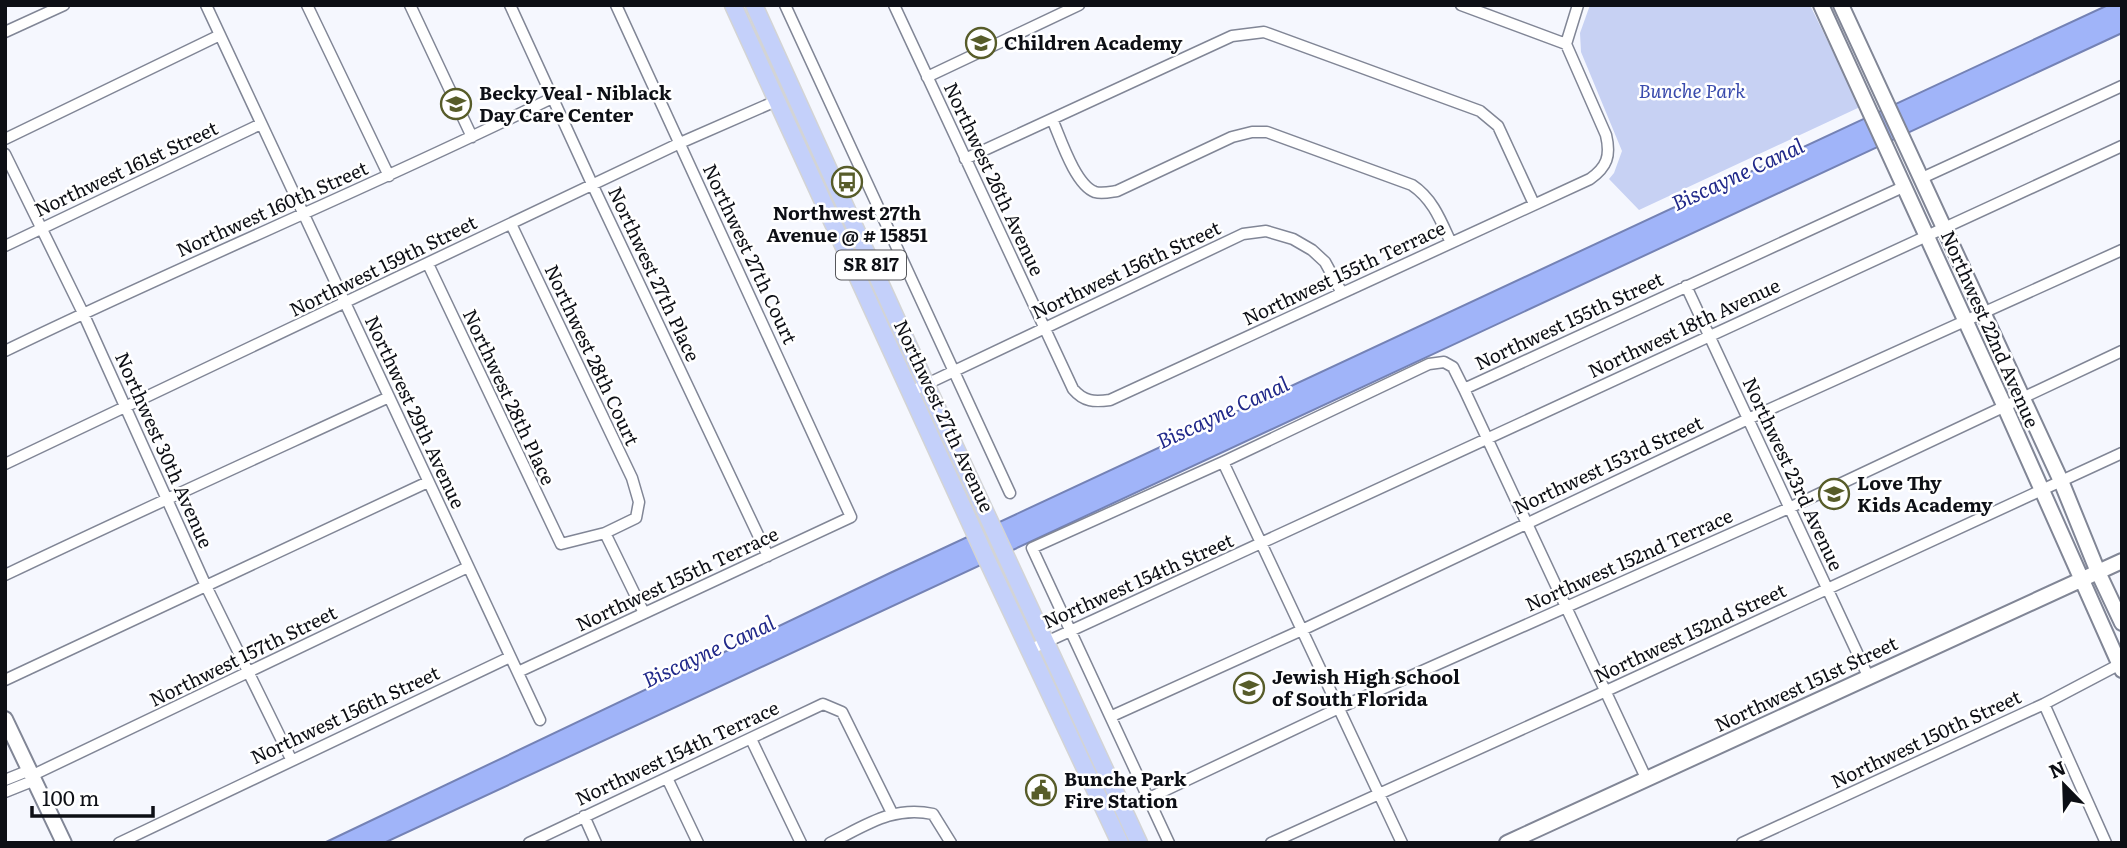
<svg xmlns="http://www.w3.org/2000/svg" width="2127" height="848" font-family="Literata,serif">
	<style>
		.green { fill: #c7d1f3 }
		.water { fill: #a0b4f9; stroke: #7482b5; stroke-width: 2 }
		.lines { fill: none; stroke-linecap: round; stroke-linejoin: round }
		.street-casing { stroke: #818696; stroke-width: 13 }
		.secondary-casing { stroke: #818696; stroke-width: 18 }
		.primary-casing { stroke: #d3d4d5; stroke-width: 19 }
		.street { stroke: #fff; stroke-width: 10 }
		.secondary { stroke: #fff; stroke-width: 14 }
		.primary { stroke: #c4d0fa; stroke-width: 16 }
		.labels { text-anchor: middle; stroke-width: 5; stroke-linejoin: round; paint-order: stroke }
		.shield { fill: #fff; stroke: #56575b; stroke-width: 2 }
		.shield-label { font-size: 18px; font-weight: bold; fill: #0d0f15 }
		.poi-label { font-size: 19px; font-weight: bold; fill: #0d0f15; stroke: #fff; text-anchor: start }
		.park-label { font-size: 19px; font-style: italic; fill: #3a4bad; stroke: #fff }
		.street-label { font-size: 19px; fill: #0d0f15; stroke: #fff }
		.water-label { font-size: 21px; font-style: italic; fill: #21298a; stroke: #fff }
	</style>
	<rect width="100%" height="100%" fill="#f5f7fe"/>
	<path class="green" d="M 1590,5 L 1810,5 L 1860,107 L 1639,210 L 1609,179 L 1614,173 L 1622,151 L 1581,52 L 1580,33 Z"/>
	<path class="water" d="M 2108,5 L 2122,5 L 2122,33 L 384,843 L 324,843 L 890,573 Z"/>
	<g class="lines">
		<g class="street-casing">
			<path id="street" d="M 206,5 L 540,720
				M 307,5 L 389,176
				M 410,5 L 472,137
				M 510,5 L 593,186 L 768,556
				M 785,5 L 1010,493
				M 894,5 L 1073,389 C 1084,402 1094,402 1110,400 L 1590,179 C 1607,167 1611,156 1606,135 L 1566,44 L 1578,5
				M 1461,5 L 1566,44
				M 5,32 L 64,5
				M 927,77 L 1079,5
				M 1052,119 C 1060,137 1075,185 1095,192 C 1102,194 1110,192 1117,191 L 1232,137 L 1252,132 L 1267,132 L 1412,185 C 1433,199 1441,221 1451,243
				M 5,139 L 220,35
				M 5,154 L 83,313 L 206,586 L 291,759
				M 965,159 L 1232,36 L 1264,32 L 1480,111 L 1498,126 L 1534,204
				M 1922,178 L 2122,86
				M 5,246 L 261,124
				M 428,264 L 561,544 L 605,533 L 636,518 L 639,502 L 632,478 L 511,224
				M 1686,286 L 1868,676
				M 5,351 C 186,263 372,187 552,98
				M 1464,389 L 1903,187
				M 910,392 L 1243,234 L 1266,231 L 1293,239 L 1312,250 L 1325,262 L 1342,293
				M 1223,462 L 1402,843
				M 5,464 L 680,143 L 776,101
				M 605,533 L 644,613
				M 5,575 C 133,514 261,456 389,397
				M 1029,650 L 2122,146
				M 518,672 L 851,517 L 616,5
				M 5,680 L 428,482
				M 2044,704 L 2106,843
				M 1112,716 L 1302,630 L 1748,419 L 2122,250
				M 751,739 L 801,843
				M 667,778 L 698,843
				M 5,780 L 25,772 L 33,775
				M 5,792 L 30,782 L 33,775 L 468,567
				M 1149,798 L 1339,708 L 1789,508 L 2122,351
				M 584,816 L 596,843
				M 119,843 L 510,657
				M 529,843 L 823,704 L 842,712 L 892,813
				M 830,843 C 865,826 893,805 933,814 L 951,843
				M 1169,843 L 1032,548 L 1223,462 L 1429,364 L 1444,362 L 1453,367 L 1464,389 L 1646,778
				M 1271,843 L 1606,691 L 2122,453
				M 1742,843 L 2044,704 L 2122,663"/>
		</g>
		<g class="secondary-casing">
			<path id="secondary" d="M 1821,5 L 2004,405 L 2122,670
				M 1841,5 L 2061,481 L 2098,572 L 2122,623
				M 5,719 L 64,843
				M 1507,843 L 2122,561"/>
		</g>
		<g class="primary-casing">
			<path id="primary" d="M 733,5 L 988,562 L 1120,843
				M 754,5 L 926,384 L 1139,843"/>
		</g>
		<use href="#street" class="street"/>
		<use href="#secondary" class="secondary"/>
		<use href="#primary" class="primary"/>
	</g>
	<defs>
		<g id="school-ring" transform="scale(1.575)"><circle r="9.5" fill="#fff" stroke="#575c29" stroke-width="1.5"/><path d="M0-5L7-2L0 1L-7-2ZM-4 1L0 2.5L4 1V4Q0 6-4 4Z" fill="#575c29"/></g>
		<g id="bus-ring" transform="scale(1.575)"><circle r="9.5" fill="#fff" stroke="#575c29" stroke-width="1.5"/><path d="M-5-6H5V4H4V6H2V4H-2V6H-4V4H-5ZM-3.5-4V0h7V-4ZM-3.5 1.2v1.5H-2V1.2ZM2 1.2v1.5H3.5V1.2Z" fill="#575c29"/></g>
		<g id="civic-ring" transform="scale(1.575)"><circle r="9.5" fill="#fff" stroke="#575c29" stroke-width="1.5"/><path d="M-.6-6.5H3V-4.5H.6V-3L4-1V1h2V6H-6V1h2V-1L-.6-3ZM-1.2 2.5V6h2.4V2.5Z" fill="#575c29"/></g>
	</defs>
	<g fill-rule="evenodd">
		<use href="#school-ring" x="981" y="43"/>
		<use href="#school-ring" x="456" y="104"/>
		<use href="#bus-ring" x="847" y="182"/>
		<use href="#school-ring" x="1834" y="494"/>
		<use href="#school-ring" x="1249" y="688"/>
		<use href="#civic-ring" x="1041" y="790"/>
	</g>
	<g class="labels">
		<rect class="shield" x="836" y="250.5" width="70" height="29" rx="5"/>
		<g class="shield-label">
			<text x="871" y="271">SR 817</text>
		</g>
		<g class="poi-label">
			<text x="1004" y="50">Children Academy</text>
			<text x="479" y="100">Becky Veal - Niblack<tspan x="479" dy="22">Day Care Center</tspan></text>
			<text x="847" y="220" text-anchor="middle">Northwest 27th<tspan x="847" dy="22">Avenue @ # 15851</tspan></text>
			<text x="1857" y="490">Love Thy<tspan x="1857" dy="22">Kids Academy</tspan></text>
			<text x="1272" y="684">Jewish High School<tspan x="1272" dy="22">of South Florida</tspan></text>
			<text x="1064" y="786">Bunche Park<tspan x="1064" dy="22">Fire Station</tspan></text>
		</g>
		<g class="park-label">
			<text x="1692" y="98">Bunche Park</text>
		</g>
		<g class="street-label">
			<text transform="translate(126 169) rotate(-25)" y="7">Northwest 161st Street</text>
			<text transform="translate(994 179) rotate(65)" y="7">Northwest 26th Avenue</text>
			<text transform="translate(272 209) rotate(-24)" y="7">Northwest 160th Street</text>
			<text transform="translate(750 254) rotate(65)" y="7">Northwest 27th Court</text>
			<text transform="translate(383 266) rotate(-26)" y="7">Northwest 159th Street</text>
			<text transform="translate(1126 270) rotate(-25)" y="7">Northwest 156th Street</text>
			<text transform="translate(1344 273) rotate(-25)" y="7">Northwest 155th Terrace</text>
			<text transform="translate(654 274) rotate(65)" y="7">Northwest 27th Place</text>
			<text transform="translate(1569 321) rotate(-25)" y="7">Northwest 155th Street</text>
			<text transform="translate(1684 328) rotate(-25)" y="7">Northwest 18th Avenue</text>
			<text transform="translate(1990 329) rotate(66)" y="7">Northwest 22nd Avenue</text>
			<text transform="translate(592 355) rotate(65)" y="7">Northwest 28th Court</text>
			<text transform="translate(509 397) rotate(65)" y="7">Northwest 28th Place</text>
			<text transform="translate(415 412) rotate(65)" y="7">Northwest 29th Avenue</text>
			<text transform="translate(944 416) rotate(65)" y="7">Northwest 27th Avenue</text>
			<text transform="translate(164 450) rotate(66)" y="7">Northwest 30th Avenue</text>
			<text transform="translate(1608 465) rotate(-25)" y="7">Northwest 153rd Street</text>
			<text transform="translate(1793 474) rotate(65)" y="7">Northwest 23rd Avenue</text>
			<text transform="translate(1629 560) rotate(-24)" y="7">Northwest 152nd Terrace</text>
			<text transform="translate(677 579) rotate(-25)" y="7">Northwest 155th Terrace</text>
			<text transform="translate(1138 581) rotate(-24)" y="7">Northwest 154th Street</text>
			<text transform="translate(1690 633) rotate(-25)" y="7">Northwest 152nd Street</text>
			<text transform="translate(243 656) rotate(-26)" y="7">Northwest 157th Street</text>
			<text transform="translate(1806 684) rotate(-25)" y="7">Northwest 151st Street</text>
			<text transform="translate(345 715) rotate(-25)" y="7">Northwest 156th Street</text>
			<text transform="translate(1926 739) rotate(-25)" y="7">Northwest 150th Street</text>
			<text transform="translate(677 753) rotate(-25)" y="7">Northwest 154th Terrace</text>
		</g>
		<g class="water-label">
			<text transform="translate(1738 175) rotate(-25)" y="7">Biscayne Canal</text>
			<text transform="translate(1223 413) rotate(-25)" y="7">Biscayne Canal</text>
			<text transform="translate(709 652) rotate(-25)" y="7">Biscayne Canal</text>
		</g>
	</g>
	<rect width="2127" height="848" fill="none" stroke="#0d0f15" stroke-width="14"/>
	<g transform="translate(2064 785) rotate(337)" stroke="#ffffff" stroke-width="5" paint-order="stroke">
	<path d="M0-5L12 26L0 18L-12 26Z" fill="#0d0f15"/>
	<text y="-10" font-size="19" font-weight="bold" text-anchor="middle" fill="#0d0f15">N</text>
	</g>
	<path d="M32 806v10h121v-10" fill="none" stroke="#0d0f15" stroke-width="3.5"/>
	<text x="42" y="806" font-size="21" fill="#0d0f15" stroke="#ffffff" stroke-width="5" paint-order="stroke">100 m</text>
</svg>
